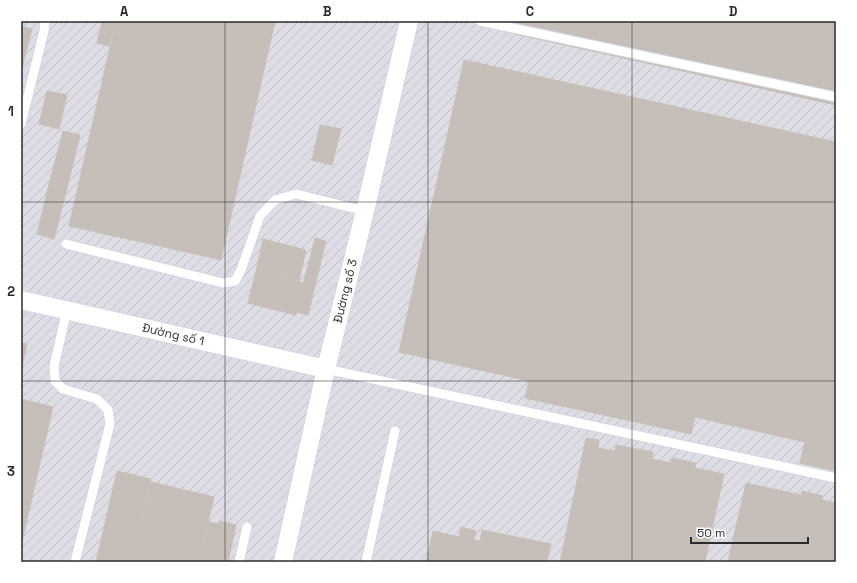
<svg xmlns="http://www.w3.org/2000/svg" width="857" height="583" font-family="'Space Grotesk',sans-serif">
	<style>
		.industrial { fill: url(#industrial-furrows) }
		.building { fill: #c6beb8; stroke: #c9c0b5 }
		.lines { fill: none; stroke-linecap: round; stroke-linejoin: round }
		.service-casing { stroke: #d1d7e5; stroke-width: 11 }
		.minor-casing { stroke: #d1d7e5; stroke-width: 20 }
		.service { stroke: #fff; stroke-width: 9 }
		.minor { stroke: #fff; stroke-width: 18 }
		.grid { fill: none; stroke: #2b2b2b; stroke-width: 1; stroke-opacity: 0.55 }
		.labels { text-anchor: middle; stroke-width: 3; stroke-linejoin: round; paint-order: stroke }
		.street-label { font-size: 12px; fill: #2b2b2b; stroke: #fff }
		.neatline { fill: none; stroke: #2b2b2b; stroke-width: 1.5 }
		.grid-label { font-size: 13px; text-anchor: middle; font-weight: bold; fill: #2b2b2b }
	</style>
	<defs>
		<pattern id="industrial-furrows" width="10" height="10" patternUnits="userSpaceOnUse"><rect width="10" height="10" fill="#dedde6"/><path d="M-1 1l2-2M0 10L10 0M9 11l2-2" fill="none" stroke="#bfbec5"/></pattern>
	</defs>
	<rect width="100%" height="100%" fill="#eee4dc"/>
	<path class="industrial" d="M 21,21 L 836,21 L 836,562 L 21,562 Z"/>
	<path class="building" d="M 102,21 L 115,21 L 109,46 L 97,43 Z
		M 116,21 L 178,21 L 128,239 L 69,226 Z
		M 178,21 L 216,21 L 164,247 L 128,239 Z
		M 216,21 L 275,21 L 221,260 L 164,247 Z
		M 518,21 L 836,21 L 836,105 L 515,34 Z
		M 21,26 L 32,29 L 21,72 Z
		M 464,60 L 836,142 L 836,471 L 800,463 L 805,442 L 695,417 L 691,434 L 525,398 L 529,381 L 399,352 Z
		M 47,91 L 67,95 L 59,129 L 39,124 Z
		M 320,125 L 341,129 L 332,165 L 312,160 Z
		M 63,131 L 80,135 L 67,188 L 49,184 Z
		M 49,184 L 67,188 L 54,239 L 37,234 Z
		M 315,238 L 326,241 L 308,315 L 296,312 Z
		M 263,239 L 306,250 L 299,281 L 256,271 Z
		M 256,271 L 303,283 L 296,315 L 248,303 Z
		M 21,343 L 27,344 L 21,372 Z
		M 21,399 L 53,407 L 21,546 Z
		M 586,438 L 599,440 L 598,448 L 615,451 L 616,445 L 653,452 L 652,459 L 671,463 L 672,458 L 696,463 L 695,468 L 724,474 L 705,562 L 560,562 Z
		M 117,471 L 151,479 L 132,562 L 96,562 Z
		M 151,482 L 214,497 L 199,562 L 132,562 Z
		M 746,483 L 801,495 L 802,491 L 823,496 L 822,500 L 836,503 L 836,562 L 728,562 Z
		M 220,521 L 236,525 L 228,562 L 199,562 L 209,522 L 219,524 Z
		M 461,527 L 476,531 L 474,540 L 480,541 L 482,530 L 551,544 L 547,561 L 550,562 L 426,562 L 433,531 L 459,537 Z"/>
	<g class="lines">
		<g class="service-casing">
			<path id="service" d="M 480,21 L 836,97
				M 21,124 L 44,31 L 45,21
				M 66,244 L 223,283 L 235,281 L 241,270 L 260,216 L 275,200 L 296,194 L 365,211
				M 67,310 L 54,366 L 55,381 L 63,389 L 97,399 L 108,410 L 110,424 L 75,562
				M 326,369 L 836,478
				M 239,562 L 247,527
				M 366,562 L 395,431"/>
		</g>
		<g class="minor-casing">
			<g id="minor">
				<path id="s1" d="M 21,300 L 326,369"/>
				<path id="s2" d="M 283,562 L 326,369 L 365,211 L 409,21"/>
			</g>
		</g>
		<use href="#service" class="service"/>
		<use href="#minor" class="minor"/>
	</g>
	<path class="grid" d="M 225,21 L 225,562M 428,21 L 428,562M 632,21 L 632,562M 21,202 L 836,202M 21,381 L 836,381"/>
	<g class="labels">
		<g class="street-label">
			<text dy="4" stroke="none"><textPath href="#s2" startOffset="278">Đường số 3</textPath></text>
			<text dy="4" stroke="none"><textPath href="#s1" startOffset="156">Đường số 1</textPath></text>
		</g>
	</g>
	<rect width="857" height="583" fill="none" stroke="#ffffff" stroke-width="44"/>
	<path d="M691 537v6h117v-6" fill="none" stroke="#2b2b2b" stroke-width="2"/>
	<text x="697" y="537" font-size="12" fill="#2b2b2b" stroke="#ffffff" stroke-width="3" paint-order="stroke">50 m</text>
	<rect x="22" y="22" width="813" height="539" class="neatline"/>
	<g class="grid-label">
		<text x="124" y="16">A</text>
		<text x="327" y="16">B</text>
		<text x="530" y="16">C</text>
		<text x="733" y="16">D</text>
		<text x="11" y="116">1</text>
		<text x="11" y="296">2</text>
		<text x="11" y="476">3</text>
	</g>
</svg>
